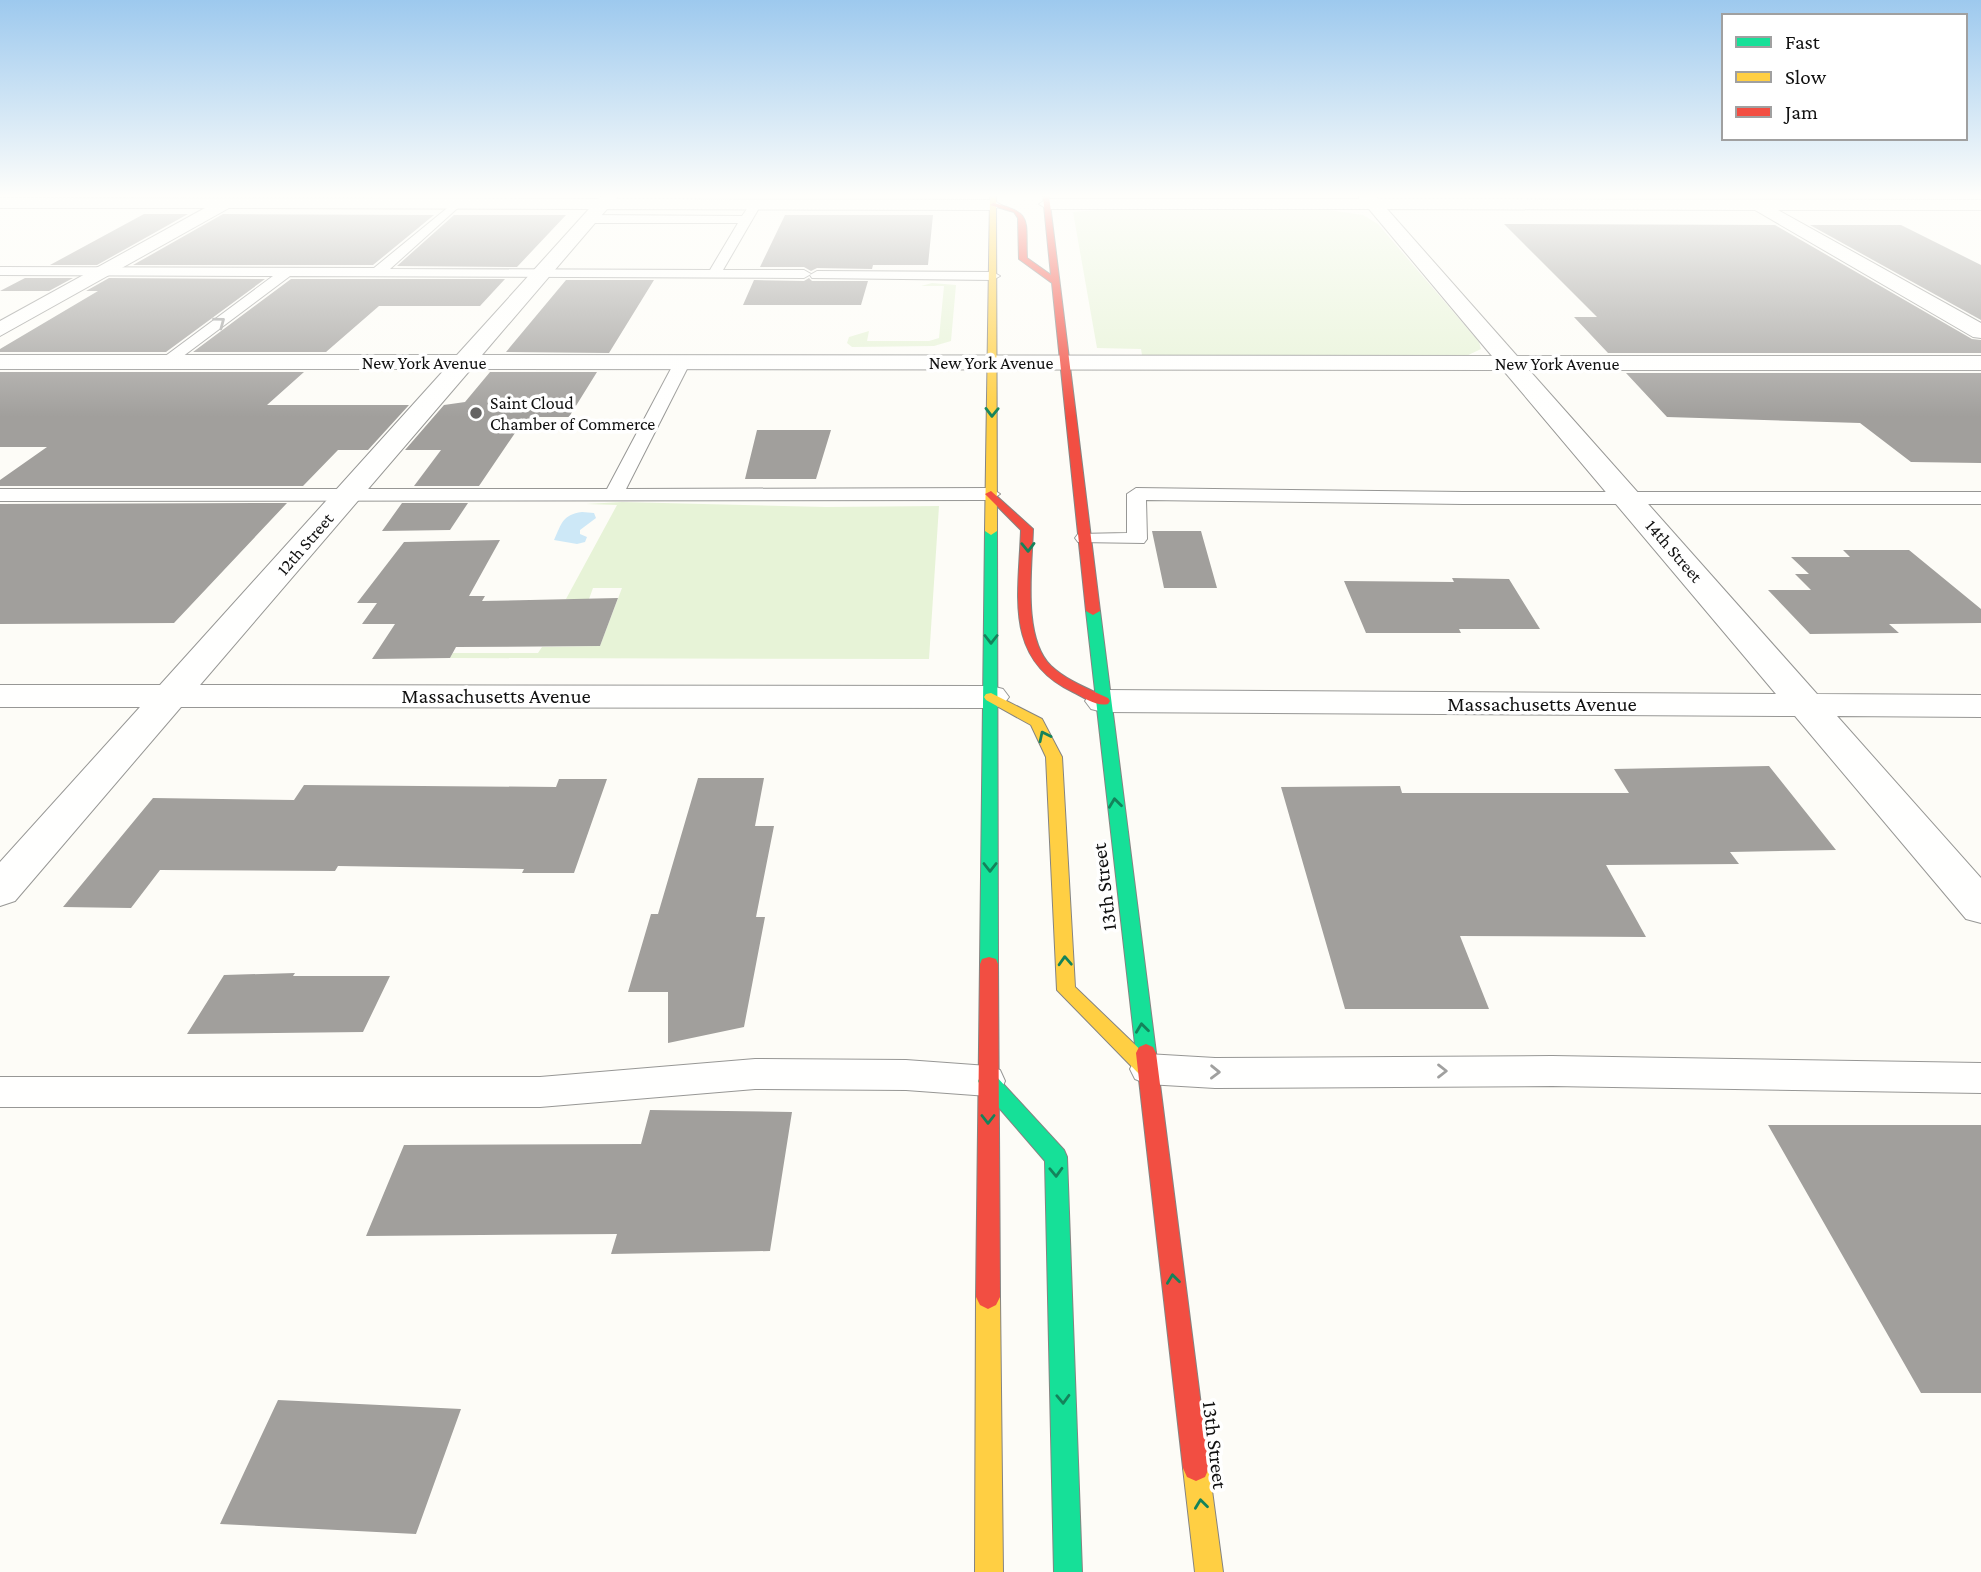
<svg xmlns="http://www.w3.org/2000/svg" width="1981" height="1572" font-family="'Crimson Pro',serif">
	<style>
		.green { fill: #e7f3d7 }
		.water { fill: #cde8f7 }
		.building { fill: #a19f9c }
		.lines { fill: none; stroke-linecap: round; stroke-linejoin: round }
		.lane-casing { stroke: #979795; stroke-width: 2 }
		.street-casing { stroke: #979795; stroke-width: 2 }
		.fast-casing { stroke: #858482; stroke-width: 2 }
		.slow-casing { stroke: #858482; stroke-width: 2 }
		.jam-casing { stroke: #858482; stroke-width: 2 }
		.lane { fill: #fffffe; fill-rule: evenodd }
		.street { fill: #fffffe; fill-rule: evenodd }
		.fast { fill: #16e098; fill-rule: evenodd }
		.slow { fill: #ffcf43; fill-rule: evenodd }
		.jam { fill: #f24e42; fill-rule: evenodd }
		.oneway { stroke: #a0a09f }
		.oneway2 { stroke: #14835b }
		.poi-dot { fill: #646362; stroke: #fff; stroke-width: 2.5 }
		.labels { text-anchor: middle; stroke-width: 7; stroke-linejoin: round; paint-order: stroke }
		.far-street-label { font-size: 18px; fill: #111; stroke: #fff }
		.far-poi-label { font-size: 18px; fill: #111; stroke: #fff; text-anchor: start }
		.street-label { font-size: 21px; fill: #111; stroke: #fff }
	</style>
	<rect width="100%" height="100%" fill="#fdfcf7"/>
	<path class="green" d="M 1097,210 L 1329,210 L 1363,215 L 1378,224 L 1479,342 L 1481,349 L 1462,358 L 1142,355 L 1141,349 L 1097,348 L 1073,212 Z
		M 932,283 L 956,285 L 951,341 L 934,346 L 852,347 L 847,343 L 849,337 L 869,331 L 867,341 L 929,341 L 939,338 L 944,286 L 921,286 Z
		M 622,502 L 826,507 L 939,506 L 929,659 L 450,658 L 453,653 L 538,653 L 542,647 L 600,646 L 622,588 L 593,588 L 589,599 L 566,599 L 617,505 L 586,504 Z"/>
	<path class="water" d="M 582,512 L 594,513 L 596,518 L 580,530 L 580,534 L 587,537 L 585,542 L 577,544 L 554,540 C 562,523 562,515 582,512 Z"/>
	<path class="building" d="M 144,214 L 188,214 L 97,265 L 50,265 Z
		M 223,214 L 425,215 L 434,215 L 373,265 L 133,265 Z
		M 454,215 L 566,215 L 517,267 L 397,266 Z
		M 785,215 L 933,215 L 928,265 L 873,265 L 872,269 L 817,268 L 811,271 L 804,267 L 760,267 Z
		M 1504,224 L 1775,225 L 1972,339 L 1981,340 L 1981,353 L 1608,353 L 1574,317 L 1597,317 Z
		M 1810,225 L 1901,225 L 1981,265 L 1981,320 Z
		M 25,278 L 73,278 L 49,291 L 0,291 Z
		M 109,278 L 265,279 L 166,352 L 0,352 L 0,349 L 98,291 L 86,291 Z
		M 809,278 L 812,281 L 868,281 L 861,305 L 743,305 L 754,280 L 804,281 Z
		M 291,279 L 505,279 L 480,306 L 379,306 L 326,352 L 193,352 Z
		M 566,280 L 654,280 L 609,353 L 506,352 Z
		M 0,372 L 304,372 L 267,405 L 409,405 L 368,450 L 338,450 L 303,486 L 0,486 L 0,480 L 47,447 L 0,447 Z
		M 490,372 L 597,372 L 569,417 L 531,417 L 520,433 L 515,433 L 479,486 L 414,486 L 441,450 L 405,450 L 444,405 L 465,402 Z
		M 1626,373 L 1981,373 L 1981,463 L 1911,462 L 1860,423 L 1667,417 Z
		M 757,430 L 831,430 L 816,479 L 745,479 Z
		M 287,503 L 174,623 L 0,624 L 0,504 Z
		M 402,503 L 468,503 L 450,530 L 382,531 Z
		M 1152,531 L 1201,531 L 1217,588 L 1164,588 Z
		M 500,540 L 469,596 L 485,596 L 482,601 L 618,598 L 600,646 L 456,647 L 450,658 L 372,659 L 395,624 L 362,624 L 377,603 L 357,603 L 404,542 Z
		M 1843,550 L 1909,550 L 1981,609 L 1981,623 L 1889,624 L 1899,633 L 1810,634 L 1768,590 L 1811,590 L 1795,574 L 1809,574 L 1791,557 L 1850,557 Z
		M 1452,578 L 1509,579 L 1540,629 L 1459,629 L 1461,633 L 1366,633 L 1344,581 L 1454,582 Z
		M 1769,766 L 1836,850 L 1730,852 L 1739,864 L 1606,865 L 1646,937 L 1460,936 L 1489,1009 L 1345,1009 L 1281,787 L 1400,786 L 1402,793 L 1629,793 L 1614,769 Z
		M 698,778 L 764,778 L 755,826 L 774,826 L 756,917 L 765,917 L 744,1027 L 668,1043 L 668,992 L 628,992 L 651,914 L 658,914 Z
		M 559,779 L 607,779 L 574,873 L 522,873 L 524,869 L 338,866 L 335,871 L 160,870 L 131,908 L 63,907 L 153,798 L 294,800 L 304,785 L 556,787 Z
		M 295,973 L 293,976 L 390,976 L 363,1032 L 187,1034 L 224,975 Z
		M 650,1110 L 792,1112 L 770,1251 L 611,1254 L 617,1234 L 366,1236 L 404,1145 L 641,1144 Z
		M 1768,1125 L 1981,1125 L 1981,1393 L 1921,1393 Z
		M 278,1400 L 461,1409 L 416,1534 L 220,1524 Z"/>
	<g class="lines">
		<g class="lane-casing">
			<path id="lane" d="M 457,200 L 461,201 L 461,205 L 390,269 L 710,270 L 738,223 L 590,223 L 584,219 L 590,215 L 742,216 L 749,206 L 753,205 L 759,208 L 723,270 L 804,270 L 811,274 L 804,278 L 290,276 L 170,366 L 160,366 L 157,363 L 160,360 L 273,276 L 0,275 L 0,267 L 374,268 Z
				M 817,271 L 993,272 L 1000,276 L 993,280 L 812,278 L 810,275 Z
				M 682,358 L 690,363 L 626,489 L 991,488 L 1000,494 L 991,500 L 0,501 L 0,489 L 607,489 L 674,363 Z
				M 1136,488 L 1463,492 L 1981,492 L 1981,504 L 1463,504 L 1146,500 L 1147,539 L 1144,543 L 1078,542 L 1075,538 L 1078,534 L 1127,533 L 1127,494 Z
				M 1147,1054 L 1215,1058 L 1552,1056 L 1981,1063 L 1981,1093 L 1552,1086 L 1215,1088 L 1147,1084 L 1135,1079 L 1130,1069 L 1135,1059 Z
				M 755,1059 L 906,1060 L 988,1066 L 1000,1070 L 1005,1081 L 1000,1092 L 988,1096 L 906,1090 L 755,1089 L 540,1107 L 0,1107 L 0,1077 L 540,1077 Z"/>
		</g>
		<g class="street-casing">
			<path id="street" d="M 601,196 L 618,196 L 616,199 L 993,200 L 1001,205 L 993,210 L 607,209 L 482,355 L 1492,356 L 1369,209 L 1047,209 L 1039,204 L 1047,199 L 1360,199 L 1358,196 L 1375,196 L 1378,199 L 1981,200 L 1981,210 L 1778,210 L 1981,323 L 1981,338 L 1973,337 L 1755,210 L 1387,209 L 1517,356 L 1981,356 L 1981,370 L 1529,370 L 1817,694 L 1981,695 L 1981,717 L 1837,716 L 1981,878 L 1981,923 L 1966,919 L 1795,716 L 1103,712 L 1091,709 L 1085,701 L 1091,693 L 1103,690 L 1776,694 L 1503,370 L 471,369 L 200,685 L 991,686 L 1003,689 L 1009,697 L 1003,705 L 991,708 L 181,707 L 15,901 L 0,906 L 0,862 L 140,707 L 0,707 L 0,685 L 160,685 L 445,369 L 0,369 L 0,355 L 457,355 L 589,209 L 229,208 L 0,336 L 0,321 L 205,208 L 0,208 L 0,198 L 598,199 Z"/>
		</g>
		<g class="fast-casing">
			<path id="fast" d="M 991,527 L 997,531 L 998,964 L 996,969 L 989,971 L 982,969 L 980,964 L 985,531 Z
				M 1093,607 L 1100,611 L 1156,1053 L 1153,1059 L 1146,1062 L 1139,1059 L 1136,1053 L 1086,611 Z
				M 988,1072 L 995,1075 L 1064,1150 L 1067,1157 L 1082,1572 L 1054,1572 L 1045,1161 L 981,1087 L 978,1081 L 981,1075 Z"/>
		</g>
		<g class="slow-casing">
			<path id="slow" d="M 990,196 L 996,196 L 997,531 L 991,535 L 985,531 Z
				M 991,693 L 1042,719 L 1062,757 L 1075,987 L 1154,1063 L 1157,1069 L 1154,1075 L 1147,1078 L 1140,1075 L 1057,990 L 1046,757 L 1031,725 L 986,700 L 984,697 L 986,694 Z
				M 988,1285 L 996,1289 L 1000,1297 L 1003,1572 L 975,1572 L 976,1297 L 980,1289 Z
				M 1196,1455 L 1205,1459 L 1209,1468 L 1223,1572 L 1195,1572 L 1183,1468 L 1187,1459 Z"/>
		</g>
		<g class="jam-casing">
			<path id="jam" d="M 1043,196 L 1049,196 L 1100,611 L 1093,615 L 1086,611 L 1052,283 L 1019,259 L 1018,218 L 1014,212 L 990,205 L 993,203 C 1034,213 1025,220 1027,258 L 1051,275 Z
				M 991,491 L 1033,529 C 1032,567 1022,638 1051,666 C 1067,681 1089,689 1108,698 L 1110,701 L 1108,704 C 1097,707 1083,697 1073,692 C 1003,659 1019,594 1021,530 L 985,494 Z
				M 989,957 L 996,959 L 998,964 L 1000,1297 L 996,1305 L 988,1309 L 980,1305 L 976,1297 L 980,964 L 982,959 Z
				M 1146,1044 L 1153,1047 L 1156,1053 L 1209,1468 L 1205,1477 L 1196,1481 L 1187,1477 L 1183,1468 L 1136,1053 L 1139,1047 Z"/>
		</g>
		<use href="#lane" class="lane"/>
		<use href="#street" class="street"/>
		<use href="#fast" class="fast"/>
		<use href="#slow" class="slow"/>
		<use href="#jam" class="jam"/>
	</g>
	<defs><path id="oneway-chevron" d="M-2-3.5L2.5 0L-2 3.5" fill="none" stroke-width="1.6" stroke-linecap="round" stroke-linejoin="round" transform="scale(1.75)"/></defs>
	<g class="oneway">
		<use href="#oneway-chevron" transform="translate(220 322) rotate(-37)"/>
		<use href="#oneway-chevron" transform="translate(1442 1071)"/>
		<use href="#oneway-chevron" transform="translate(1215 1072) rotate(1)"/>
	</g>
	<g class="oneway2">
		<use href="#oneway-chevron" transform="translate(992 412) rotate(91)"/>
		<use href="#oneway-chevron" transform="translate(1028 547) rotate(89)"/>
		<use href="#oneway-chevron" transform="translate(991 639) rotate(90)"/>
		<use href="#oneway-chevron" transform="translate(1044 736) rotate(-116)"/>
		<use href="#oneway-chevron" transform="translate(1115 803) rotate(-97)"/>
		<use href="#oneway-chevron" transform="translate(990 867) rotate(90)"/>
		<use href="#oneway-chevron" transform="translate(1065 961) rotate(-93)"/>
		<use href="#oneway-chevron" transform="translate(1142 1028) rotate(-97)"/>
		<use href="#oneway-chevron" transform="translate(988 1119) rotate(90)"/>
		<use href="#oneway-chevron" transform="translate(1056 1172) rotate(88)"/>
		<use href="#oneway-chevron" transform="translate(1173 1279) rotate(-97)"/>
		<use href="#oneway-chevron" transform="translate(1063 1399) rotate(88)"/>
		<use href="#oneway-chevron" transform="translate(1201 1504) rotate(-97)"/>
	</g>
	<linearGradient id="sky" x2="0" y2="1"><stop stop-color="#9dc9ee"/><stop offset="0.47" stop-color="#fefefb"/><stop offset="1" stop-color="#fefefb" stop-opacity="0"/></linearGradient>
	<rect width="1981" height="417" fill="url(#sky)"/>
	<circle class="poi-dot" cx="476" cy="413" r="7"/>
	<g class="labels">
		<g class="far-street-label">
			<text x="424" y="369">New York Avenue</text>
			<text x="991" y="369">New York Avenue</text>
			<text x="1557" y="370">New York Avenue</text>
			<text transform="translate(305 544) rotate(-49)" y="6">12th Street</text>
			<text transform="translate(1674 551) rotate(49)" y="6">14th Street</text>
		</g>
		<g class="far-poi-label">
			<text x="490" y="409">Saint Cloud<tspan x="490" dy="21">Chamber of Commerce</tspan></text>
		</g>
		<g class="street-label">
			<text x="496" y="703">Massachusetts Avenue</text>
			<text x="1542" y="711">Massachusetts Avenue</text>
			<text transform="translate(1104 887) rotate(-97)" y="7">13th Street</text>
			<text transform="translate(1215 1445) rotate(83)" y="7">13th Street</text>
		</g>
	</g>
	<rect x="1722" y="14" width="245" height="126" fill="#ffffff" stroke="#a0a0a0" stroke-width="2"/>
	<rect x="1736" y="37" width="35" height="10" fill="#16e098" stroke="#a0a0a0" stroke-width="2"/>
	<text x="1785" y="49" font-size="21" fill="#111111">Fast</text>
	<rect x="1736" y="72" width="35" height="10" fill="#ffcf43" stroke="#a0a0a0" stroke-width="2"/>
	<text x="1785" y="84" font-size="21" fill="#111111">Slow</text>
	<rect x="1736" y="107" width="35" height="10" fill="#f24e42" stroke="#a0a0a0" stroke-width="2"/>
	<text x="1785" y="119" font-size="21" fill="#111111">Jam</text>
</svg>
